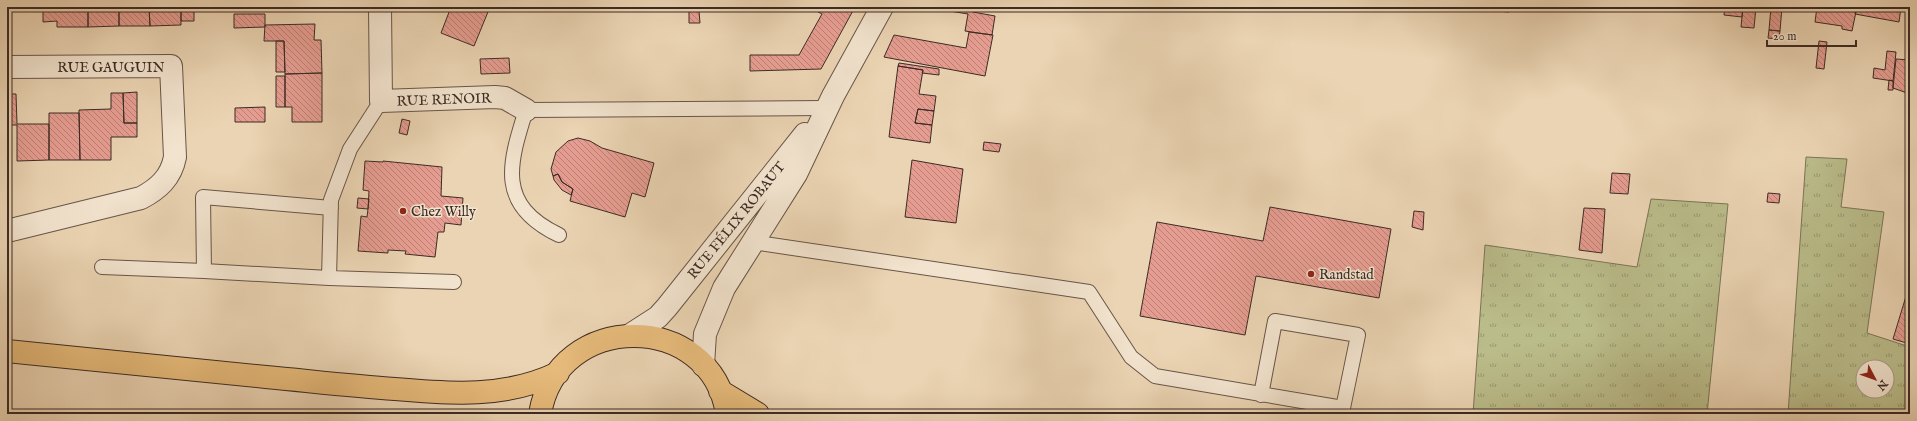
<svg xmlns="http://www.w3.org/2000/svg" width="1917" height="421" font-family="'IM FELL English',serif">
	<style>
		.grass { fill: url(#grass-tufts); stroke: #7b7458; fill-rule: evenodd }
		.building { fill: url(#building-back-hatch); stroke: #3c2b25 }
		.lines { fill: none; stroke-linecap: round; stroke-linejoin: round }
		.service-casing { stroke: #685548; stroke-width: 16 }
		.minor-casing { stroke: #685548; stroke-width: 24 }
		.tertiary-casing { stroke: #685548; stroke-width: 24 }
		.trunk-casing { stroke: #3c2b25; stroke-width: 24 }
		.service { stroke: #f2e3ce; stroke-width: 14 }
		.minor { stroke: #f2e3ce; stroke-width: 22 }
		.tertiary { stroke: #f2e3ce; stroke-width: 22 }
		.trunk { stroke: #e6ba7a; stroke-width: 22 }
		.poi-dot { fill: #8f2418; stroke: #f2e3ce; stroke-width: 1.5 }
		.labels { text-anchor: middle; stroke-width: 3; stroke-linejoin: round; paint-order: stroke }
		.street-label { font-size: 14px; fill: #3c2b25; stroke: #f2e3ce }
		.poi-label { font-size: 14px; fill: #3c2b25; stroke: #f2e3ce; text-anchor: start }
	</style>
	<defs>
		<pattern id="grass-tufts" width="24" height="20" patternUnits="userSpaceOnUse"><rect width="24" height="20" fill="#babc8a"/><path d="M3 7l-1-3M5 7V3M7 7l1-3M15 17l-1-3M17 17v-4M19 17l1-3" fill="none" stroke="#989971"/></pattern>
		<pattern id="building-back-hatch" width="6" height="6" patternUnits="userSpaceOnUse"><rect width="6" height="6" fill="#e69d91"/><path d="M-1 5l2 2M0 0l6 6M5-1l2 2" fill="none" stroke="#bc8076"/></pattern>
	</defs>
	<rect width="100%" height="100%" fill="#ebd4b3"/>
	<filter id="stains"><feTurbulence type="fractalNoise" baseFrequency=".005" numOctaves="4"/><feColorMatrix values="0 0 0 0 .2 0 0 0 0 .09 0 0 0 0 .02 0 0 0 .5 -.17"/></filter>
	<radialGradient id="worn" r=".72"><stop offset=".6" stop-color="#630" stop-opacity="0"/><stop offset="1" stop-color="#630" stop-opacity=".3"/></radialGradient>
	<path class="grass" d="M 1806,157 L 1847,159 L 1841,207 L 1884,212 L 1867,333 L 1910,347 L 1910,414 L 1788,414 ZM 1863,367 L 1887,367 L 1887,391 L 1863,391 Z
		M 1651,199 L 1728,204 L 1707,414 L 1473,414 L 1485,245 L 1637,267 Z"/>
	<path class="building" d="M 43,7 L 88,7 L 88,27 L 57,27 L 57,21 L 43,22 Z
		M 88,7 L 119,7 L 119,26 L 88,27 Z
		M 119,7 L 149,7 L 150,26 L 119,26 Z
		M 149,7 L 181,7 L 181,25 L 150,26 Z
		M 181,7 L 194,7 L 194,21 L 181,21 Z
		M 451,7 L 490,7 L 474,46 L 441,33 Z
		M 809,7 L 855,7 L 821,69 L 750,71 L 750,55 L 799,55 L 822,14 Z
		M 925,7 L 974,7 L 973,12 L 995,16 L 992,35 L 965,31 L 968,14 Z
		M 1497,7 L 1509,7 L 1509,12 L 1497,11 Z
		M 1725,7 L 1743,7 L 1742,17 L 1724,15 Z
		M 1743,7 L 1756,7 L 1754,28 L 1741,27 Z
		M 1771,7 L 1782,7 L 1780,31 L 1769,30 Z
		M 1817,7 L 1857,7 L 1852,31 L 1842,29 L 1842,26 L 1815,22 Z
		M 1857,7 L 1901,7 L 1899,22 L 1855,14 Z
		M 689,11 L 699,11 L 700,23 L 689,23 Z
		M 234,14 L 265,14 L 265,27 L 234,28 Z
		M 315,24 L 314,40 L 321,40 L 322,73 L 285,74 L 284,41 L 264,41 L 265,25 Z
		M 1769,30 L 1780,31 L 1779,39 L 1768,38 Z
		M 969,32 L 993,35 L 985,76 L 884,57 L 894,35 L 966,48 Z
		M 276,41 L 284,41 L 285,72 L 276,72 Z
		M 1819,41 L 1827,42 L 1824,69 L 1816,68 Z
		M 1887,51 L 1896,52 L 1893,81 L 1873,78 L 1874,68 L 1885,70 Z
		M 509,58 L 510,73 L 481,74 L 480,59 Z
		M 1896,59 L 1910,60 L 1910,94 L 1893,88 Z
		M 899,63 L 939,69 L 939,75 L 922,73 L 923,70 L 898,66 Z
		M 898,66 L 923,70 L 919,94 L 936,96 L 934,111 L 918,109 L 915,123 L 932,125 L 930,143 L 889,137 Z
		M 322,73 L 322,122 L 292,122 L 292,107 L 285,107 L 285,74 Z
		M 276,76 L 285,76 L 285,107 L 276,107 Z
		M 1889,80 L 1893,81 L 1893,90 L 1888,90 Z
		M 137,92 L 137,123 L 124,123 L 123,93 Z
		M 111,93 L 123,93 L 124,123 L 137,123 L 137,137 L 111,137 L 111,160 L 80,160 L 79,110 L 111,109 Z
		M 7,94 L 16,94 L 17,124 L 49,124 L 49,160 L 17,161 L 17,125 L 7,125 Z
		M 265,107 L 265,122 L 235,122 L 235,108 Z
		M 918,109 L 934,111 L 932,125 L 915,123 Z
		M 49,113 L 79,113 L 80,160 L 49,160 Z
		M 402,119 L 410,121 L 407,135 L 399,133 Z
		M 578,138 L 590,141 L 602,148 L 654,163 L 645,197 L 632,193 L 625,217 L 570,201 L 573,189 L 562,182 L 558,174 L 553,176 L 551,169 L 556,152 L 568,141 Z
		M 984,142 L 1001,144 L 999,152 L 983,150 Z
		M 912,160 L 963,169 L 956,223 L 905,217 Z
		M 365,161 L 383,162 L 383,161 L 442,167 L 441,196 L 463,198 L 461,225 L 445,223 L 444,232 L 438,232 L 435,257 L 405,254 L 406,251 L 388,250 L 388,253 L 358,251 L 361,216 L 367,217 L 368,209 L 369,191 L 363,190 Z
		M 1612,173 L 1630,174 L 1628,194 L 1610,193 Z
		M 558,174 L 562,182 L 573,189 L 571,195 L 562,190 L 554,180 L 553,176 Z
		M 1768,193 L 1780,194 L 1779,203 L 1767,202 Z
		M 358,198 L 369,199 L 368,209 L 357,208 Z
		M 1270,207 L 1391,229 L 1379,298 L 1256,276 L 1245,335 L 1140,316 L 1157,222 L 1263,241 Z
		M 1584,208 L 1605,209 L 1602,253 L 1579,250 Z
		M 1414,211 L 1424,212 L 1423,230 L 1412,227 Z
		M 1910,283 L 1910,344 L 1893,339 Z"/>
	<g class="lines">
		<g class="service-casing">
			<path id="service" d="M 381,101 L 350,149 L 331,200 L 329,278 L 454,282
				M 559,235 C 496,205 509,164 526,110 L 824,108
				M 752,242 L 1089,292 L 1131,357 L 1155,376 L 1343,408 L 1358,335 L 1275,321 L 1261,395
				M 102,267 L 204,271
				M 329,278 L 204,271 L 203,197 L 331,208"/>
		</g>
		<g class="minor-casing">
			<path id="minor" d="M 380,7 L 381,101 L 495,97 L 505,98 L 526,110
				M 7,67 L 171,66 L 175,157 C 171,178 158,189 141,198 L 7,231"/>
		</g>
		<g class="tertiary-casing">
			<path id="tertiary" d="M 630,335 L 658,317 L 667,307 L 805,134
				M 703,365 L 705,334 L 724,288 L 796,174 L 833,96 L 882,7"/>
		</g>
		<g class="trunk-casing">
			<path id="trunk" d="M 7,351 C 93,360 179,368 266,377 C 309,381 352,386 395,389 C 451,394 506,398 558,373
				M 720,391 L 758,414
				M 540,414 C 557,310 711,310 727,414"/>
		</g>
		<use href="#service" class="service"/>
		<use href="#minor" class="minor"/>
		<use href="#tertiary" class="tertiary"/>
		<use href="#trunk" class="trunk"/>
	</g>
	<g class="poi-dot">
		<circle cx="403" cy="211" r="4"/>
		<circle cx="1311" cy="274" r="4"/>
	</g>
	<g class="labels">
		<g class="street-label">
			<text x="111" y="72">RUE GAUGUIN</text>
			<text transform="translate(444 99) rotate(-2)" y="5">RUE RENOIR</text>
			<text transform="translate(736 220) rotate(-51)" y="5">RUE FÉLIX ROBAUT</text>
		</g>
		<g class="poi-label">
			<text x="411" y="216">Chez Willy</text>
			<text x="1319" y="279">Randstad</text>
		</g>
	</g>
	<rect width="1917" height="421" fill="none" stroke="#ebd4b3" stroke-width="24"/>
	<rect x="8" y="8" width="1901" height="405" fill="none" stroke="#3c2b25" stroke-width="2"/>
	<rect x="12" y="12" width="1893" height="397" fill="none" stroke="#3c2b25"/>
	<g transform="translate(1875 379) rotate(131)"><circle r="19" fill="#f2e3ce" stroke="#a9998a"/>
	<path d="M0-3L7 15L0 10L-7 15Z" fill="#8f2418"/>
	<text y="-6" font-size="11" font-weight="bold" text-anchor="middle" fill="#3c2b25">N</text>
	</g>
	<path d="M1767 40v6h89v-6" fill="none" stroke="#3c2b25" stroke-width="2"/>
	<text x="1773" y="40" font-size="12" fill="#3c2b25" stroke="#f2e3ce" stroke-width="3" paint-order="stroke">20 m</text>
	<rect width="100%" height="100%" filter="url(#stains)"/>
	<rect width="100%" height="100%" fill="url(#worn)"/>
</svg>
